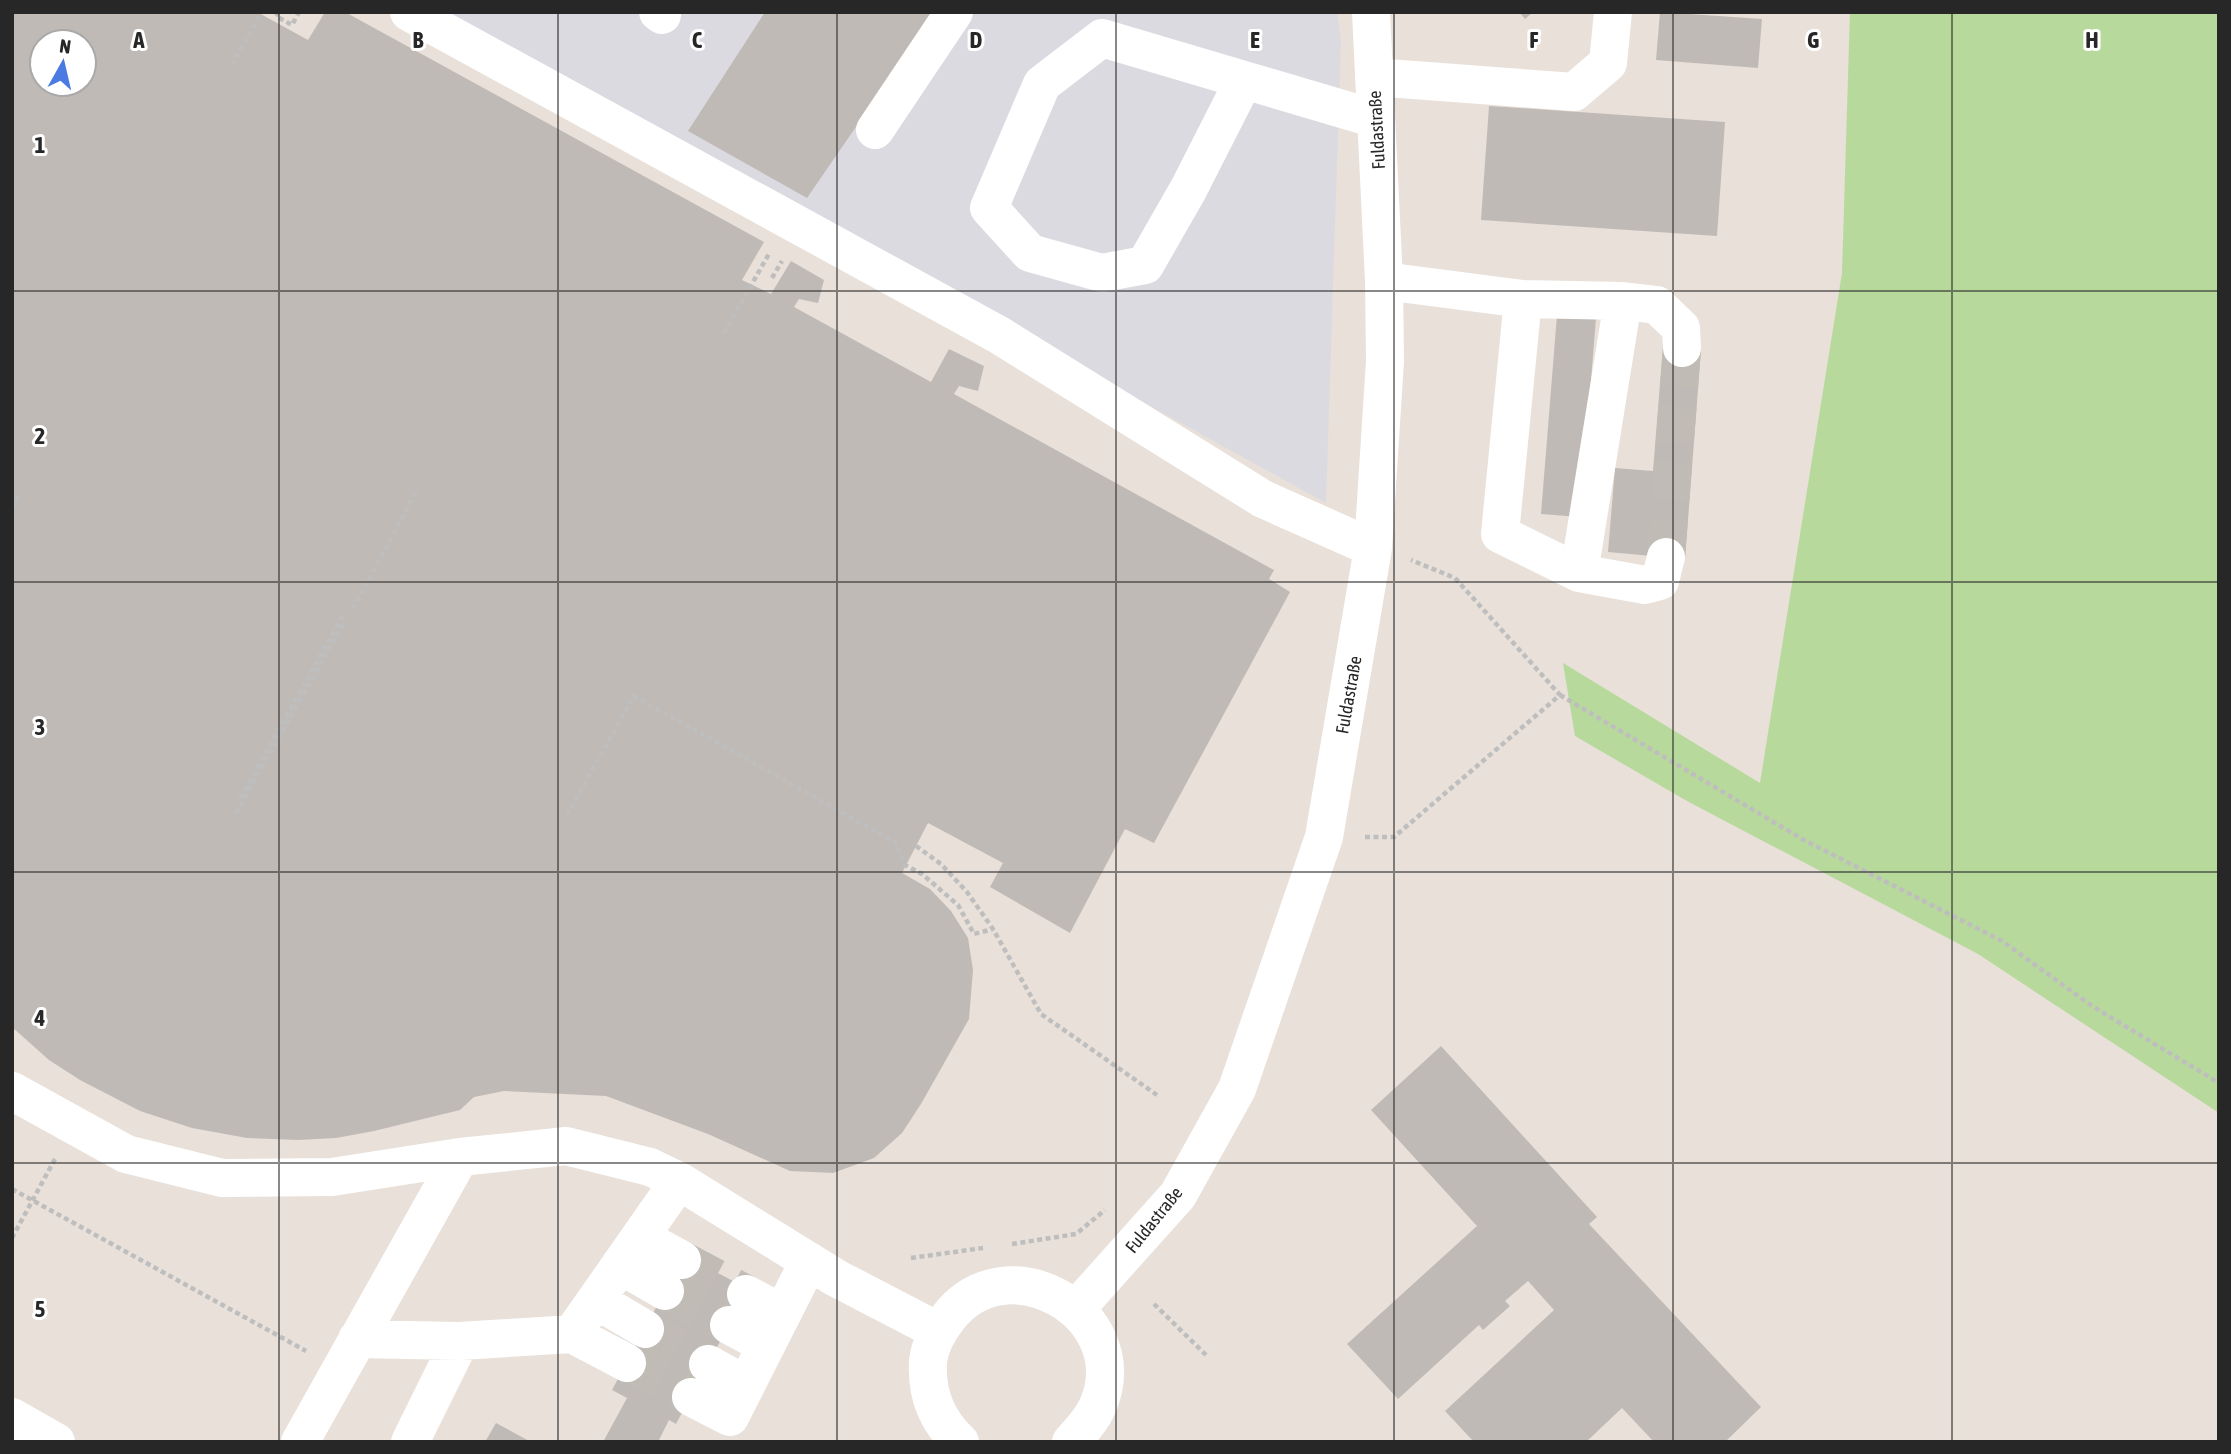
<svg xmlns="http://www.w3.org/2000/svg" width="2231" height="1454" font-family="'Asap Condensed',sans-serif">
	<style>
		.industrial { fill: #dbdae0 }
		.green { fill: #b8d99c }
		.building { fill: #c0bab6; fill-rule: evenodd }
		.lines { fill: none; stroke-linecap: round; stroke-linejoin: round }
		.minor-tunnel { stroke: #c1bbb5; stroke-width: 38; stroke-dasharray: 38 19; stroke-linecap: butt }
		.path { stroke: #bebebe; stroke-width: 4.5; stroke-dasharray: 5 3.5; stroke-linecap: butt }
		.minor { stroke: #fff; stroke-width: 38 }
		.grid { fill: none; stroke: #272727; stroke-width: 2; stroke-opacity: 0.55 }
		.labels { text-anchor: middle; stroke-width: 6; stroke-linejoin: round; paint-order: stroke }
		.street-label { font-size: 18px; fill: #272727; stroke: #fff }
		.grid-label { font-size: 23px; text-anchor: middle; font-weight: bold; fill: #272727; stroke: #fff; stroke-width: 6; stroke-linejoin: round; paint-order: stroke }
	</style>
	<rect width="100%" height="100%" fill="#e8e0d9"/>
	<path class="industrial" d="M 437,12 L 1337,12 L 1341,40 L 1326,503 Z"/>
	<path class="green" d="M 1850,12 L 2219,12 L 2219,1113 L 1978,954 L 1687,801 L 1575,736 L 1563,663 L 1760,783 L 1842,273 Z"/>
	<path class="building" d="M 12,12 L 257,12 L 308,40 L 325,12 L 345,12 L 764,242 L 742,280 L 771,294 L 791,261 L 824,280 L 818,303 L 799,299 L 794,307 L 931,382 L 949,349 L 984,366 L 978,391 L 959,386 L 954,394 L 1274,570 L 1269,579 L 1290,592 L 1154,843 L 1125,829 L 1070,933 L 990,887 L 1003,863 L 928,823 L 902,873 L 930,889 L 951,911 L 968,938 L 973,970 L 969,1019 L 921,1104 L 902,1133 L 874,1158 L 833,1173 L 790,1171 L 708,1134 L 606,1096 L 504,1091 L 474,1097 L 460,1110 L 374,1131 L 336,1138 L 298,1140 L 247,1138 L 192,1128 L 140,1111 L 80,1080 L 49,1060 L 12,1027 ZM 42,42 L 84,42 L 84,84 L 42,84 Z
		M 765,12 L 935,12 L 807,198 L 688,131 Z
		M 1519,12 L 1533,12 L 1525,19 Z
		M 1660,12 L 1762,19 L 1758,68 L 1656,60 Z
		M 1489,106 L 1725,122 L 1717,236 L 1481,220 Z
		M 1557,315 L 1596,318 L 1580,517 L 1541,514 Z
		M 1663,346 L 1701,350 L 1685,559 L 1608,552 L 1615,468 L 1653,471 Z
		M 1441,1046 L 1597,1217 L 1589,1224 L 1761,1407 L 1725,1442 L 1654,1442 L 1622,1408 L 1586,1442 L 1474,1442 L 1445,1411 L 1554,1310 L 1528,1281 L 1505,1301 L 1510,1306 L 1483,1330 L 1479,1325 L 1398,1399 L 1347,1344 L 1477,1226 L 1371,1110 Z
		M 684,1255 L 748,1289 L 676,1424 L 669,1420 L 658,1442 L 603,1442 L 627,1398 L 612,1390 Z
		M 496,1423 L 531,1442 L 485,1442 Z"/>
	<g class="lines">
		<path class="minor-tunnel" d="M 1666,557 L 1682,348
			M 682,1260 L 746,1294
			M 665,1291 L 729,1325
			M 645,1329 L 708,1364
			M 627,1363 L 691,1397"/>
		<path class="path" d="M 279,12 L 276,16 L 292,25 L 299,12
			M 232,65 L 262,12
			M 772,278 L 782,261
			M 724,333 L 770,252
			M 12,508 L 18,496
			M 353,609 L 416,492
			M 1560,695 L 1802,839 L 2002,941 L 2092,1006 L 2219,1083
			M 240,798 L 343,615
			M 236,813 L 344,623
			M 567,815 L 634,696 L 895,842 L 905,865 L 922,874 L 958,905 L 974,934 L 993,929
			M 1365,837 L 1394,837 L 1560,695 L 1455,578 L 1411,560
			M 916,846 L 941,864 L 967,892 L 993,929 L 1041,1014 L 1157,1095
			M 12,1189 L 306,1351
			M 12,1238 L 55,1159
			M 1012,1244 L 1076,1234 L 1105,1210
			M 911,1258 L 983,1248
			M 1154,1304 L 1206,1355"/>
		<path class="minor" d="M 409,12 L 999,335 L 1263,499 L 1373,548
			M 658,12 L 662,15
			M 1374,77 L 1574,92 L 1608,63 L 1613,12
			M 1244,80 L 1188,190 L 1145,265 L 1102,273 L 1030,253 L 989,208 L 1042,84 L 1102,38 L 1376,119
			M 875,130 L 954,12
			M 1384,281 L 1523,299 L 1623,301 L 1579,573 L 1500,534 L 1523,299
			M 1623,301 L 1657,305 L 1681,328 L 1682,348
			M 1579,573 L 1645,585 L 1660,581 L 1666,557
			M 12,1091 L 126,1154 L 222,1178 L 332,1177 L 460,1157 L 566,1146 L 650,1167 L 679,1181 L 836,1278 L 938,1331
			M 640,1237 L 682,1260
			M 620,1265 L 665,1291
			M 746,1294 L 782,1313
			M 596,1300 L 645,1329
			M 1076,1309 L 1178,1195 L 1237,1089 L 1324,837 L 1373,548 L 1385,361 L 1384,281 L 1371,12
			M 729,1325 L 766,1345
			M 572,1334 L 679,1181
			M 357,1339 L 460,1341 L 572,1334 L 627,1363
			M 708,1364 L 746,1385
			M 691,1397 L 730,1417 L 809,1261
			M 12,1417 L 56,1442
			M 300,1442 L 460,1157
			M 410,1442 L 460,1341
			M 960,1442 C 936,1420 926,1393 928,1361 C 930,1344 938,1331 948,1318 C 1006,1241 1134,1313 1099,1403 C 1093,1418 1082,1430 1071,1442"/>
	</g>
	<path class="grid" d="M 279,12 L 279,1442M 558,12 L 558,1442M 837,12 L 837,1442M 1116,12 L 1116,1442M 1394,12 L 1394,1442M 1673,12 L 1673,1442M 1952,12 L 1952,1442M 12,291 L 2219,291M 12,582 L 2219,582M 12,872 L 2219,872M 12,1163 L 2219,1163"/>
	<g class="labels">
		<g class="street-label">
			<text transform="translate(1377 130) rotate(-93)" y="6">Fuldastraße</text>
			<text transform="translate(1349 695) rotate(-80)" y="6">Fuldastraße</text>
			<text transform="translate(1154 1220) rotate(-51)" y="6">Fuldastraße</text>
		</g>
	</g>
	<g class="grid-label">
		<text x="139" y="48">A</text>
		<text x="418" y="48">B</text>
		<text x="697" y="48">C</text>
		<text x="976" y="48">D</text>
		<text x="1255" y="48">E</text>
		<text x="1534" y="48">F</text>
		<text x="1813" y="48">G</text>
		<text x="2092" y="48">H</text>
		<text x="40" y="153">1</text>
		<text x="40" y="444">2</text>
		<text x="40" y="735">3</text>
		<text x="40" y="1026">4</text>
		<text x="40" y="1317">5</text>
	</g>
	<rect width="2231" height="1454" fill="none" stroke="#272727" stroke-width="28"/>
	<g transform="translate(63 63) rotate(8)"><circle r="33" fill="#ffffff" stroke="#a9a9a9" stroke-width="2"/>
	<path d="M0-5L12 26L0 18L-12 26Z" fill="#4b7ae3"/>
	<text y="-10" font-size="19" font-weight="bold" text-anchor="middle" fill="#272727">N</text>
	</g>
</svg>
